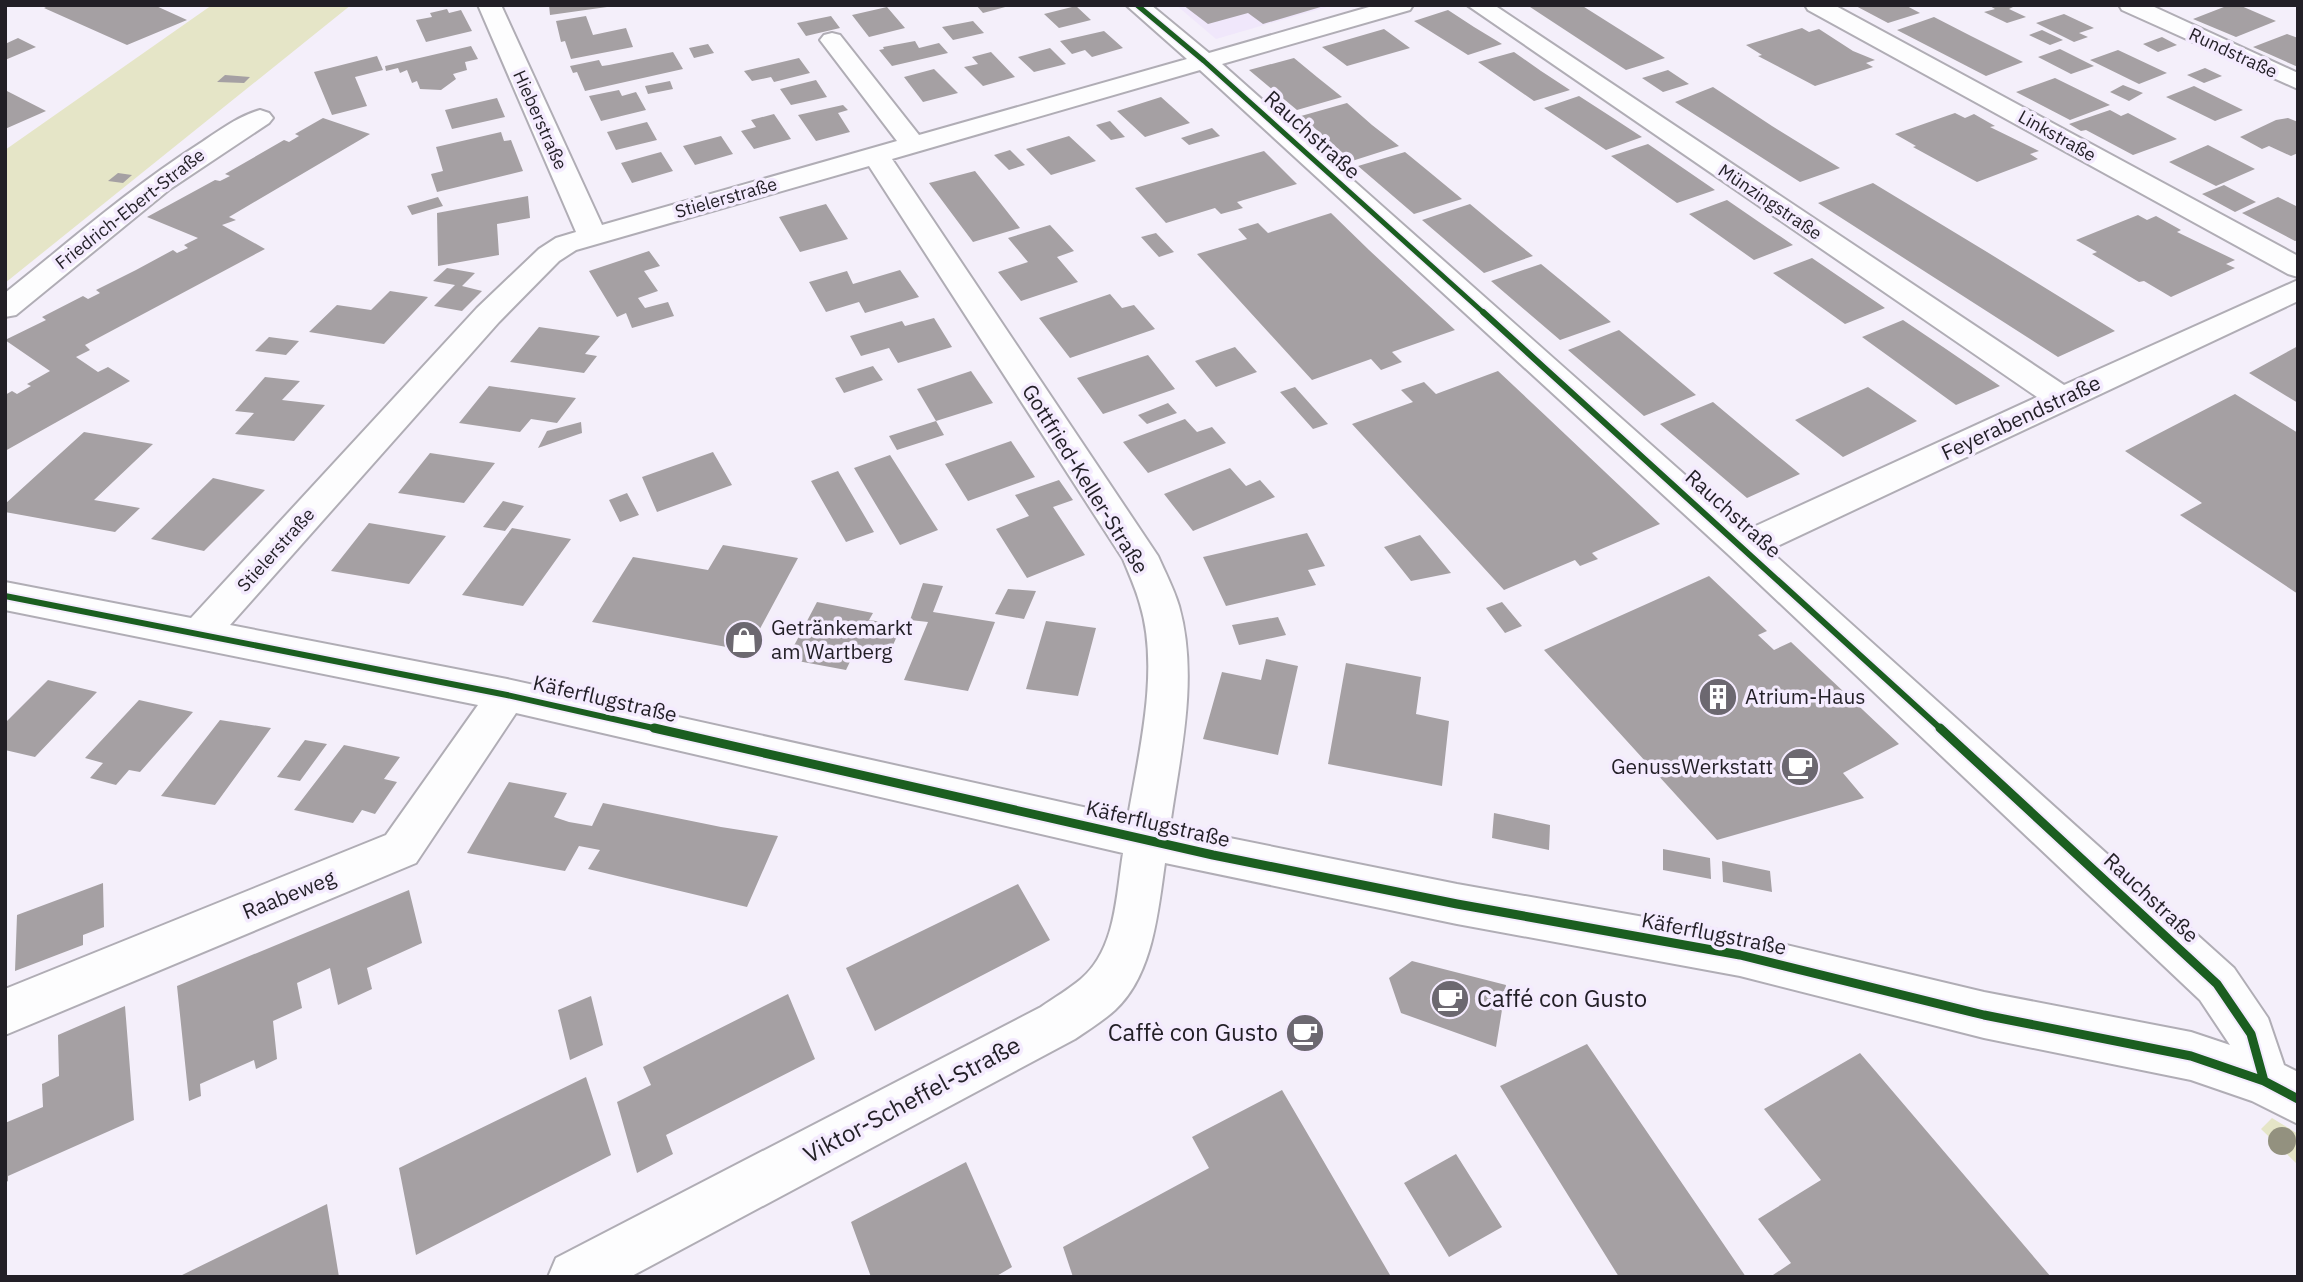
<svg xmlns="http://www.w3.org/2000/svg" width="2303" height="1282" font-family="'IBM Plex Sans',sans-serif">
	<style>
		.built { fill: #f0e7fb }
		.green { fill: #e5e5c7 }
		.building { fill: #a5a0a3 }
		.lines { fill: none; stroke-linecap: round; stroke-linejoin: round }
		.minor-casing { stroke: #b0adb5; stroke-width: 4 }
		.minor { fill: #fdfdfe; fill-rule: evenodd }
		.cycleway-far2-casing { stroke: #f4ebfe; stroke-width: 8 }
		.cycleway-far1-casing { stroke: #f4ebfe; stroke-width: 10 }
		.cycleway-casing { stroke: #f4ebfe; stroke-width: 13 }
		.cycleway-far2 { stroke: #1b5e20; stroke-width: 5 }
		.cycleway-far1 { stroke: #1b5e20; stroke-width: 6 }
		.cycleway { stroke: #1b5e20; stroke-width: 9 }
		.tree { fill: #93917f }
		.labels { text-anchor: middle; stroke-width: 7; stroke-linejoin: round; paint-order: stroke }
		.far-street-label { font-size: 18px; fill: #221f26; stroke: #f4ebfe }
		.street-label { font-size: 21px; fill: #221f26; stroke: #f4ebfe }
		.poi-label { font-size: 21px; fill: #221f26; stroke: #f4ebfe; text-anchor: start }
		.near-poi-label { font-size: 24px; fill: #221f26; stroke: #f4ebfe; text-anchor: start }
		.near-street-label { font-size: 24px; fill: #221f26; stroke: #f4ebfe }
	</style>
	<rect width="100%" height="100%" fill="#f4effa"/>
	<path class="built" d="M 1176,5 L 1334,5 L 1216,39 Z"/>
	<path class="green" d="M 212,5 L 351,5 L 5,283 L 5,150 Z
		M 2272,1118 L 2298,1134 L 2298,1165 L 2261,1129 Z"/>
	<path class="building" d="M 50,5 L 154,5 L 187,20 L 127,45 L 44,8 Z
		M 549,5 L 607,5 L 607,7 L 550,15 Z
		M 976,5 L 1008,5 L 1009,6 L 983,13 Z
		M 1183,5 L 1324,5 L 1324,6 L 1263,24 L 1248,13 L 1208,24 Z
		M 1527,5 L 1581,5 L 1665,58 L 1626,70 Z
		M 1854,5 L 1905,5 L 1920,13 L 1888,23 Z
		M 1988,5 L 2017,5 L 2009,9 L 2026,17 L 2007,23 L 1984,12 L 1995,9 Z
		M 2229,5 L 2239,5 L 2276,21 L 2236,37 L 2193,19 Z
		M 1076,6 L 1091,20 L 1059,28 L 1044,14 Z
		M 887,7 L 905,28 L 869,37 L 852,15 Z
		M 447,9 L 449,13 L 461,10 L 472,31 L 426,42 L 416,20 L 432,17 L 430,13 Z
		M 1448,10 L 1474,27 L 1502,44 L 1468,55 L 1414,21 Z
		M 2064,14 L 2094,28 L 2079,33 L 2088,37 L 2074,42 L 2036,23 Z
		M 586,16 L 593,35 L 626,28 L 633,47 L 571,59 L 565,41 L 561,42 L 556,21 Z
		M 831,16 L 840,28 L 806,36 L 797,23 Z
		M 1934,17 L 1971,36 L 2023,62 L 1986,76 L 1897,30 Z
		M 973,21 L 984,33 L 953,40 L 942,27 Z
		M 1802,28 L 1809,32 L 1819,29 L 1853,51 L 1875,60 L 1866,63 L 1873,67 L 1815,86 L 1758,56 L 1762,55 L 1746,45 Z
		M 1384,29 L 1410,48 L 1347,66 L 1322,47 Z
		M 2042,30 L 2063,40 L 2050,45 L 2029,35 Z
		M 1104,31 L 1123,48 L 1092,57 L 1085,50 L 1072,54 L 1060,41 Z
		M 2287,34 L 2298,38 L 2298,67 L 2253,47 Z
		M 2162,37 L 2177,45 L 2158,52 L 2143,44 Z
		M 18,38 L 36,47 L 5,60 L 5,44 Z
		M 915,41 L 919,48 L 939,43 L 948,53 L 892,66 L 879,50 L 884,49 L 883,47 Z
		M 708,44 L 714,53 L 694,58 L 689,48 Z
		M 471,46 L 478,59 L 465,62 L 467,70 L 453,74 L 456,79 L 441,90 L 420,89 L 417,81 L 412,83 L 407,70 L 400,73 L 398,68 L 386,71 L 385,66 Z
		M 1050,48 L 1066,64 L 1034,72 L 1018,57 Z
		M 2060,49 L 2094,66 L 2071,74 L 2038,57 Z
		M 2118,50 L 2167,73 L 2139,84 L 2090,60 Z
		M 673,52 L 683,69 L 585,91 L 577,72 L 573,73 L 570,66 L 599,60 L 602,66 L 609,65 Z
		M 991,52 L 1015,77 L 983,86 L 964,67 L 978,64 L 972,57 Z
		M 1514,52 L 1541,71 L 1570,90 L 1534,101 L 1478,62 Z
		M 377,56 L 383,70 L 355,77 L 367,106 L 332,115 L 314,72 Z
		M 799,58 L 810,73 L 774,82 L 771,77 L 752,81 L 744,71 Z
		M 1294,58 L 1317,77 L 1342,97 L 1297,110 L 1249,70 Z
		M 2205,68 L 2222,76 L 2204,83 L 2187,75 Z
		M 934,69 L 958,93 L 923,102 L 904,77 Z
		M 1668,70 L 1689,84 L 1663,92 L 1642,78 Z
		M 225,75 L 250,77 L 244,83 L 217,82 Z
		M 2055,78 L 2110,105 L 2070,120 L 2016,92 Z
		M 816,80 L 827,97 L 791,105 L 780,89 Z
		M 670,81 L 673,89 L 648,94 L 645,86 Z
		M 2123,85 L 2143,93 L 2129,101 L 2110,92 Z
		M 2194,86 L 2243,110 L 2215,121 L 2166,97 Z
		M 1713,87 L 1772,126 L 1840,168 L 1800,182 L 1675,102 Z
		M 5,90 L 46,111 L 5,129 Z
		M 619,90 L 622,96 L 636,92 L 646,110 L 601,121 L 589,96 Z
		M 1579,96 L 1610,116 L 1642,137 L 1606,150 L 1544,108 Z
		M 1161,97 L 1190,123 L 1145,137 L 1117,111 Z
		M 497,98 L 505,117 L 452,129 L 445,110 Z
		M 1347,103 L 1372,125 L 1399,146 L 1352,161 L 1301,116 Z
		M 843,105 L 848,110 L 838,113 L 850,132 L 816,141 L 798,115 Z
		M 2110,110 L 2121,116 L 2128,113 L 2177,139 L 2133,155 L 2086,130 L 2081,131 L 2069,124 Z
		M 1955,113 L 1965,118 L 1974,114 L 1995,126 L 1990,127 L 2039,151 L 2030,154 L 2038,159 L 1977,182 L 1913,147 L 1916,146 L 1895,134 Z
		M 774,114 L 791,139 L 754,149 L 741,131 L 756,127 L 751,120 Z
		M 323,118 L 370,134 L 229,217 L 236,220 L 222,225 L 265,249 L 85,345 L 90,350 L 76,357 L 98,372 L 108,367 L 130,381 L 5,451 L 5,395 L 12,391 L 17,394 L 31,386 L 27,384 L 50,371 L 5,340 L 46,320 L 42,317 L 83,296 L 88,299 L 100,293 L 96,290 L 136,270 L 173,250 L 177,253 L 188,248 L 184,245 L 198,238 L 147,217 L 215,180 L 220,181 L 230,176 L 225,174 L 284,140 L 289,142 L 299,136 L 295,134 Z
		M 2288,118 L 2298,122 L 2298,153 L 2291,156 L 2269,146 L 2262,149 L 2240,137 L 2276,120 Z
		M 1110,121 L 1125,137 L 1111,140 L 1096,125 Z
		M 647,122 L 657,140 L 616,150 L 607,132 Z
		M 1212,128 L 1220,136 L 1189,145 L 1181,138 Z
		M 501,132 L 504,141 L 511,140 L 523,171 L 437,192 L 431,174 L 443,171 L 436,147 Z
		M 721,136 L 733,154 L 695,165 L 683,146 Z
		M 1069,136 L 1096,161 L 1051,175 L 1026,149 Z
		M 1648,144 L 1680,166 L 1715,190 L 1677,203 L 1611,156 Z
		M 2208,145 L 2255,169 L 2216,186 L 2169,162 Z
		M 1010,150 L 1025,165 L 1009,170 L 994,155 Z
		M 1264,151 L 1297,184 L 1237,202 L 1243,208 L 1221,214 L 1215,208 L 1166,223 L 1135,188 Z
		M 661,152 L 673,171 L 632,183 L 621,163 Z
		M 1405,152 L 1433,175 L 1462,199 L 1414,214 L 1358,166 Z
		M 975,171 L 998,200 L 1020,228 L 973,242 L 929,183 Z
		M 118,173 L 132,175 L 123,183 L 108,181 Z
		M 1873,183 L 1987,252 L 2115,331 L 2058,357 L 1818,203 Z
		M 2224,185 L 2256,202 L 2235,212 L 2202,194 Z
		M 528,196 L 530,218 L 497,224 L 499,255 L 438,266 L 437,213 Z
		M 438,197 L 443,206 L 412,215 L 407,206 Z
		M 2278,197 L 2298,207 L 2298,240 L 2295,241 L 2242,213 Z
		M 1727,200 L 1759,222 L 1793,245 L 1754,260 L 1689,214 Z
		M 826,204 L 848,239 L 800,252 L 779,217 Z
		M 1470,204 L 1501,230 L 1533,256 L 1484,273 L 1422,220 Z
		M 1331,213 L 1369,250 L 1455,330 L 1392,352 L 1402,362 L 1381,370 L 1371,359 L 1312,380 L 1197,254 L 1247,239 L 1238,229 L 1258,223 L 1268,233 Z
		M 2138,215 L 2147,220 L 2156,216 L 2181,230 L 2177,232 L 2235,260 L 2226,264 L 2235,268 L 2171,297 L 2144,281 L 2139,282 L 2092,254 L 2097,252 L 2076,240 Z
		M 1050,225 L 1074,251 L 1057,257 L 1078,282 L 1021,301 L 998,272 L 1028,262 L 1008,238 Z
		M 1156,233 L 1174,252 L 1159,257 L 1141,237 Z
		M 649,251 L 660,266 L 644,271 L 658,291 L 638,298 L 645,308 L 668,302 L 674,316 L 632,328 L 626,313 L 617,317 L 589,271 Z
		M 1812,258 L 1847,282 L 1885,308 L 1845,324 L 1773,273 Z
		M 1541,264 L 1575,292 L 1611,322 L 1560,340 L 1491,281 Z
		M 447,268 L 475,273 L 462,286 L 482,291 L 462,311 L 434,306 L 455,285 L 433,281 Z
		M 900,270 L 919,297 L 865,313 L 859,302 L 826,312 L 809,282 L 847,271 L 853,284 Z
		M 390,291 L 428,297 L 384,344 L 309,332 L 337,305 L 371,310 Z
		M 1110,294 L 1122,308 L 1134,305 L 1155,329 L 1070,358 L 1039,318 Z
		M 934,318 L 952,347 L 898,363 L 889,348 L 861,356 L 850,336 L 902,321 L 905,326 Z
		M 1903,320 L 1946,349 L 2000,386 L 1956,405 L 1862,337 Z
		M 539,327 L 600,336 L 585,354 L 597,356 L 584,373 L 510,362 Z
		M 1619,330 L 1657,362 L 1696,395 L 1644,416 L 1568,350 Z
		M 269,337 L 299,341 L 286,355 L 255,351 Z
		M 2298,346 L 2298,403 L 2249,373 Z
		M 1235,347 L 1257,372 L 1216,387 L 1195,361 Z
		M 1148,355 L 1175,389 L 1103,414 L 1077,378 Z
		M 873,366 L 883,380 L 844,393 L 835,378 Z
		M 971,371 L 993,403 L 936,421 L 944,435 L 897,450 L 889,436 L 936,421 L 917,389 Z
		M 1498,371 L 1548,418 L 1660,524 L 1592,553 L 1598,559 L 1590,562 L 1580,566 L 1575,560 L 1504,590 L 1352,424 L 1413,402 L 1401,390 L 1424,382 L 1436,394 Z
		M 265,377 L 300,381 L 282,400 L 325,405 L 294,441 L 235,434 L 254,413 L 235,411 Z
		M 489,386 L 576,398 L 557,423 L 531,419 L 520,432 L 459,423 Z
		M 1295,387 L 1328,424 L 1313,429 L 1280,392 Z
		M 1868,387 L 1917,421 L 1843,457 L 1795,420 Z
		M 2235,394 L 2298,433 L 2298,594 L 2180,515 L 2202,503 L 2125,451 Z
		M 1713,402 L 1756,438 L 1800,474 L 1747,498 L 1660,424 Z
		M 1168,403 L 1177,413 L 1147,424 L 1138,415 Z
		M 1185,419 L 1197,432 L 1212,427 L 1226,443 L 1148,473 L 1123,442 Z
		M 581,422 L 582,433 L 538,448 L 547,431 Z
		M 84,432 L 153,444 L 94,500 L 140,508 L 115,532 L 5,512 L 5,504 Z
		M 1011,441 L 1035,477 L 968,501 L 945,464 Z
		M 713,452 L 732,485 L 657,512 L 642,477 Z
		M 430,453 L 495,463 L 464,503 L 398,493 Z
		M 890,455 L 938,530 L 900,545 L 854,468 Z
		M 1230,468 L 1246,486 L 1260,480 L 1275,497 L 1193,531 L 1164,494 Z
		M 838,471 L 874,532 L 846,542 L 811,481 Z
		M 213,478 L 265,490 L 204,551 L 151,539 Z
		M 1059,480 L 1073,500 L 1053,507 L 1085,555 L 1027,578 L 996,529 L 1029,516 L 1015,495 Z
		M 627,493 L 639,515 L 620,522 L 609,500 Z
		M 503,501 L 524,506 L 505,531 L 483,527 Z
		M 369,523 L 446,536 L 409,584 L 331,571 Z
		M 512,528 L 571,539 L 523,606 L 462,595 Z
		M 1307,533 L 1325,566 L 1308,570 L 1316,585 L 1226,606 L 1203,557 Z
		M 1420,535 L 1451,573 L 1411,581 L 1384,547 Z
		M 723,545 L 798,558 L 748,651 L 592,622 L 633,557 L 708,570 Z
		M 1709,576 L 1767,631 L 1758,635 L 1774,650 L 1791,642 L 1899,744 L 1843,773 L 1864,798 L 1717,840 L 1544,650 Z
		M 923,583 L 943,586 L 933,612 L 995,622 L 968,691 L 904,680 L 928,622 L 910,620 Z
		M 1008,589 L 1036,591 L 1024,619 L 995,614 Z
		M 817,602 L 873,613 L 869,620 L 902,625 L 889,654 L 856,649 L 846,670 L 787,659 Z
		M 1502,602 L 1522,626 L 1505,633 L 1486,608 Z
		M 1278,617 L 1286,635 L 1239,645 L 1232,625 Z
		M 1046,621 L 1096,628 L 1078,696 L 1026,689 Z
		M 1266,659 L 1298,666 L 1278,755 L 1203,739 L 1222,672 L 1261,680 Z
		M 1346,663 L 1421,677 L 1416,714 L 1449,721 L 1442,786 L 1328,764 Z
		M 48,680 L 97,692 L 35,757 L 5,750 L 5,723 Z
		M 139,700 L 193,712 L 140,772 L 129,770 L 116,785 L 90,778 L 103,763 L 85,758 Z
		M 220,720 L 271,728 L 215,805 L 161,796 Z
		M 305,740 L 327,744 L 300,781 L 277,777 Z
		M 344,745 L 400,757 L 384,779 L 397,782 L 375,814 L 362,810 L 353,823 L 294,810 Z
		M 509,782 L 567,793 L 554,817 L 569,822 L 592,826 L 603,803 L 721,827 L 778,836 L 747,907 L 588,869 L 600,850 L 579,846 L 565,871 L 467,853 Z
		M 1494,813 L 1550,825 L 1549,850 L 1492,838 Z
		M 1663,849 L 1710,858 L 1711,879 L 1663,870 Z
		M 1722,861 L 1770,871 L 1772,892 L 1723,882 Z
		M 103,883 L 104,927 L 83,935 L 83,945 L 15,971 L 17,915 Z
		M 1018,884 L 1050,940 L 875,1031 L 846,968 Z
		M 409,890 L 422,943 L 367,968 L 372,989 L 338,1005 L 330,968 L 297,983 L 302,1008 L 273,1021 L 277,1059 L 256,1069 L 254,1060 L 200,1084 L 201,1096 L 189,1101 L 177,986 Z
		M 1412,961 L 1506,985 L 1496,1047 L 1401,1013 L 1389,978 Z
		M 788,994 L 815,1059 L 666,1135 L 673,1154 L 637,1173 L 617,1102 L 651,1085 L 643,1067 Z
		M 591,996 L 603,1045 L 570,1060 L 558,1010 Z
		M 125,1006 L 134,1120 L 8,1176 L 8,1181 L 5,1183 L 5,1123 L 43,1107 L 42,1084 L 59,1076 L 58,1035 Z
		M 1587,1044 L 1746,1277 L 1619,1277 L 1500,1086 Z
		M 1860,1053 L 2051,1277 L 1770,1277 L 1791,1263 L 1758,1219 L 1821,1180 L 1764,1109 Z
		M 586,1077 L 611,1155 L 416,1255 L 399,1168 Z
		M 1282,1090 L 1390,1275 L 1073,1277 L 1063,1247 L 1209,1168 L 1192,1137 Z
		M 1456,1154 L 1502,1227 L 1449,1257 L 1404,1183 Z
		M 966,1162 L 1012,1267 L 995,1277 L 871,1277 L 851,1222 Z
		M 327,1204 L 339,1277 L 178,1277 L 223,1255 Z"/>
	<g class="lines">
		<g class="minor-casing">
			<path id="minor" d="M 478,5 L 501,5 L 602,225 L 897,141 L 820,40 L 824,35 L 832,33 L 840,35 L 919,135 L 1187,59 L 1126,5 L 1151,5 L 1209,53 L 1376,5 L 1413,5 L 1410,10 L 1222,64 L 1747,530 L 2037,397 L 1467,5 L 1494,5 L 2064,385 L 2298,280 L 2298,301 L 1769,550 L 2234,968 L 2268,1018 L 2284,1065 L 2298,1072 L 2298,1124 L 2252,1101 L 2191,1080 L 1984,1038 L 1740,976 L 1457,924 L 1165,863 C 1158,911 1153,975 1115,1010 C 1103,1021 1088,1030 1075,1039 L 630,1277 L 548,1277 L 556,1258 L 1041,1007 C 1054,998 1069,989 1081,979 C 1116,949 1116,896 1123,853 L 516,713 L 416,863 L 5,1035 L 5,989 L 386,835 L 478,705 L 5,610 L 5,582 L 191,618 L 477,308 L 539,249 L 556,238 L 576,232 ZM 1200,70 L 1730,556 L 2200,1000 L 2230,1045 L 2191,1032 L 1984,992 L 1740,934 L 1457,884 L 1170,826 C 1180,755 1199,677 1179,606 C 1174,589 1165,572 1158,556 L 892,159 ZM 869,166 L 1123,559 C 1129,574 1136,589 1140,604 C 1160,669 1139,752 1128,817 L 507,679 L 230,625 L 499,322 L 559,261 L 576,250 Z
				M 1805,5 L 1834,5 L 2298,256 L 2298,277 L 2288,274 L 1808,10 Z
				M 2119,5 L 2150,5 L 2298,73 L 2298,89 L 2122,10 Z
				M 260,110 L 269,113 L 273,118 L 269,123 L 170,189 L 16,315 L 5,317 L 5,293 C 69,242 130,188 199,144 C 217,132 238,116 260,110 Z"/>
		</g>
		<use href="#minor" class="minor"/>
		<g class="cycleway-far2-casing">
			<path id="cycleway-far2" d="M 1137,5 L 1204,61 L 1485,314"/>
		</g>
		<g class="cycleway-far1-casing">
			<path id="cycleway-far1" d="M 1483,312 L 1942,730
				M 5,596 L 507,695 L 662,730"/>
		</g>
		<g class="cycleway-casing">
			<path id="cycleway" d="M 654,728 L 1213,855 L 1457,904 L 1740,955 L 1984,1015 L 2191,1056 L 2264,1081 L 2298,1099
				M 1940,728 L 2217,984 L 2251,1034 L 2264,1081"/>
		</g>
		<use href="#cycleway-far2" class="cycleway-far2"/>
		<use href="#cycleway-far1" class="cycleway-far1"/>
		<use href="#cycleway" class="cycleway"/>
	</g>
	<circle class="tree" cx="2282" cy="1141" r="14"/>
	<defs>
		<g id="shop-disc" transform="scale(2.0125)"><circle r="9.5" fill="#6c6870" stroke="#f4ebfe"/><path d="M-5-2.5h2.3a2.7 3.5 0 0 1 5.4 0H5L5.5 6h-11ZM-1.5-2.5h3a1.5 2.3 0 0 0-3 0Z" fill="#fff"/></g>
		<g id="building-disc" transform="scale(2.0125)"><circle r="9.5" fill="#6c6870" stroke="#f4ebfe"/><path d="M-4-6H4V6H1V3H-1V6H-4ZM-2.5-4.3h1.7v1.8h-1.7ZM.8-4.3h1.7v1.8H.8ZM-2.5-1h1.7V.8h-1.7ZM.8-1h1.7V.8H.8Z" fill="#fff"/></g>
		<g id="cafe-disc" transform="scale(2.0125)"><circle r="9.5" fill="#6c6870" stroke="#f4ebfe"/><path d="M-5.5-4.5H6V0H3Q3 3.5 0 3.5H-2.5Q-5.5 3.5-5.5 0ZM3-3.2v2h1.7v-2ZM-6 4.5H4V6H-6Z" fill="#fff"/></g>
	</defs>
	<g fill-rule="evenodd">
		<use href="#shop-disc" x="744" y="640"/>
		<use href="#building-disc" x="1718" y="697"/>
		<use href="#cafe-disc" x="1800" y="767"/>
		<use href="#cafe-disc" x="1450" y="999"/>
		<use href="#cafe-disc" x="1305" y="1033"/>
	</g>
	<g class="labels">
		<g class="far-street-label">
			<text transform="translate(2233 53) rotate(25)" y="6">Rundstraße</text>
			<text transform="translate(540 120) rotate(66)" y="6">Hieberstraße</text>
			<text transform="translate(2057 136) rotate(29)" y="6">Linkstraße</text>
			<text transform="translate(726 198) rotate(-16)" y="6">Stielerstraße</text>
			<text transform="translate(1770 202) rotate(34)" y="6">Münzingstraße</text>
			<text transform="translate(130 209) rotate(-38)" y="6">Friedrich-Ebert-Straße</text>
			<text transform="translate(276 550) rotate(-48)" y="6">Stielerstraße</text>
		</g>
		<g class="street-label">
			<text transform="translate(1312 135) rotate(42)" y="7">Rauchstraße</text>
			<text transform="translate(2021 418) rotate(-25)" y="7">Feyerabendstraße</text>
			<text transform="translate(1085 479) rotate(58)" y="7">Gottfried-Keller-Straße</text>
			<text transform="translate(1733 514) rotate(42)" y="7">Rauchstraße</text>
			<text transform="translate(605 699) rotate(13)" y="7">Käferflugstraße</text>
			<text transform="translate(1158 824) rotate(13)" y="7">Käferflugstraße</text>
			<text transform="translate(289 895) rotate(-22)" y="7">Raabeweg</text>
			<text transform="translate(2151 898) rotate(43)" y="7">Rauchstraße</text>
			<text transform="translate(1714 934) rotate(11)" y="7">Käferflugstraße</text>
		</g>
		<g class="poi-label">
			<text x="771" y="635">Getränkemarkt<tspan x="771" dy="24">am Wartberg</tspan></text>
			<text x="1745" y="704">Atrium-Haus</text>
			<text x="1773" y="774" text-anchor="end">GenussWerkstatt</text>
		</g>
		<g class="near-poi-label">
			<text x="1477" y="1007">Caffé con Gusto</text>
			<text x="1278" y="1041" text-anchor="end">Caffè con Gusto</text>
		</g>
		<g class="near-street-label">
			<text transform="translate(912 1100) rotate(-28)" y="8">Viktor-Scheffel-Straße</text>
		</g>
	</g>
	<rect width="2303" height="1282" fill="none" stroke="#221f26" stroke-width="14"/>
</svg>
